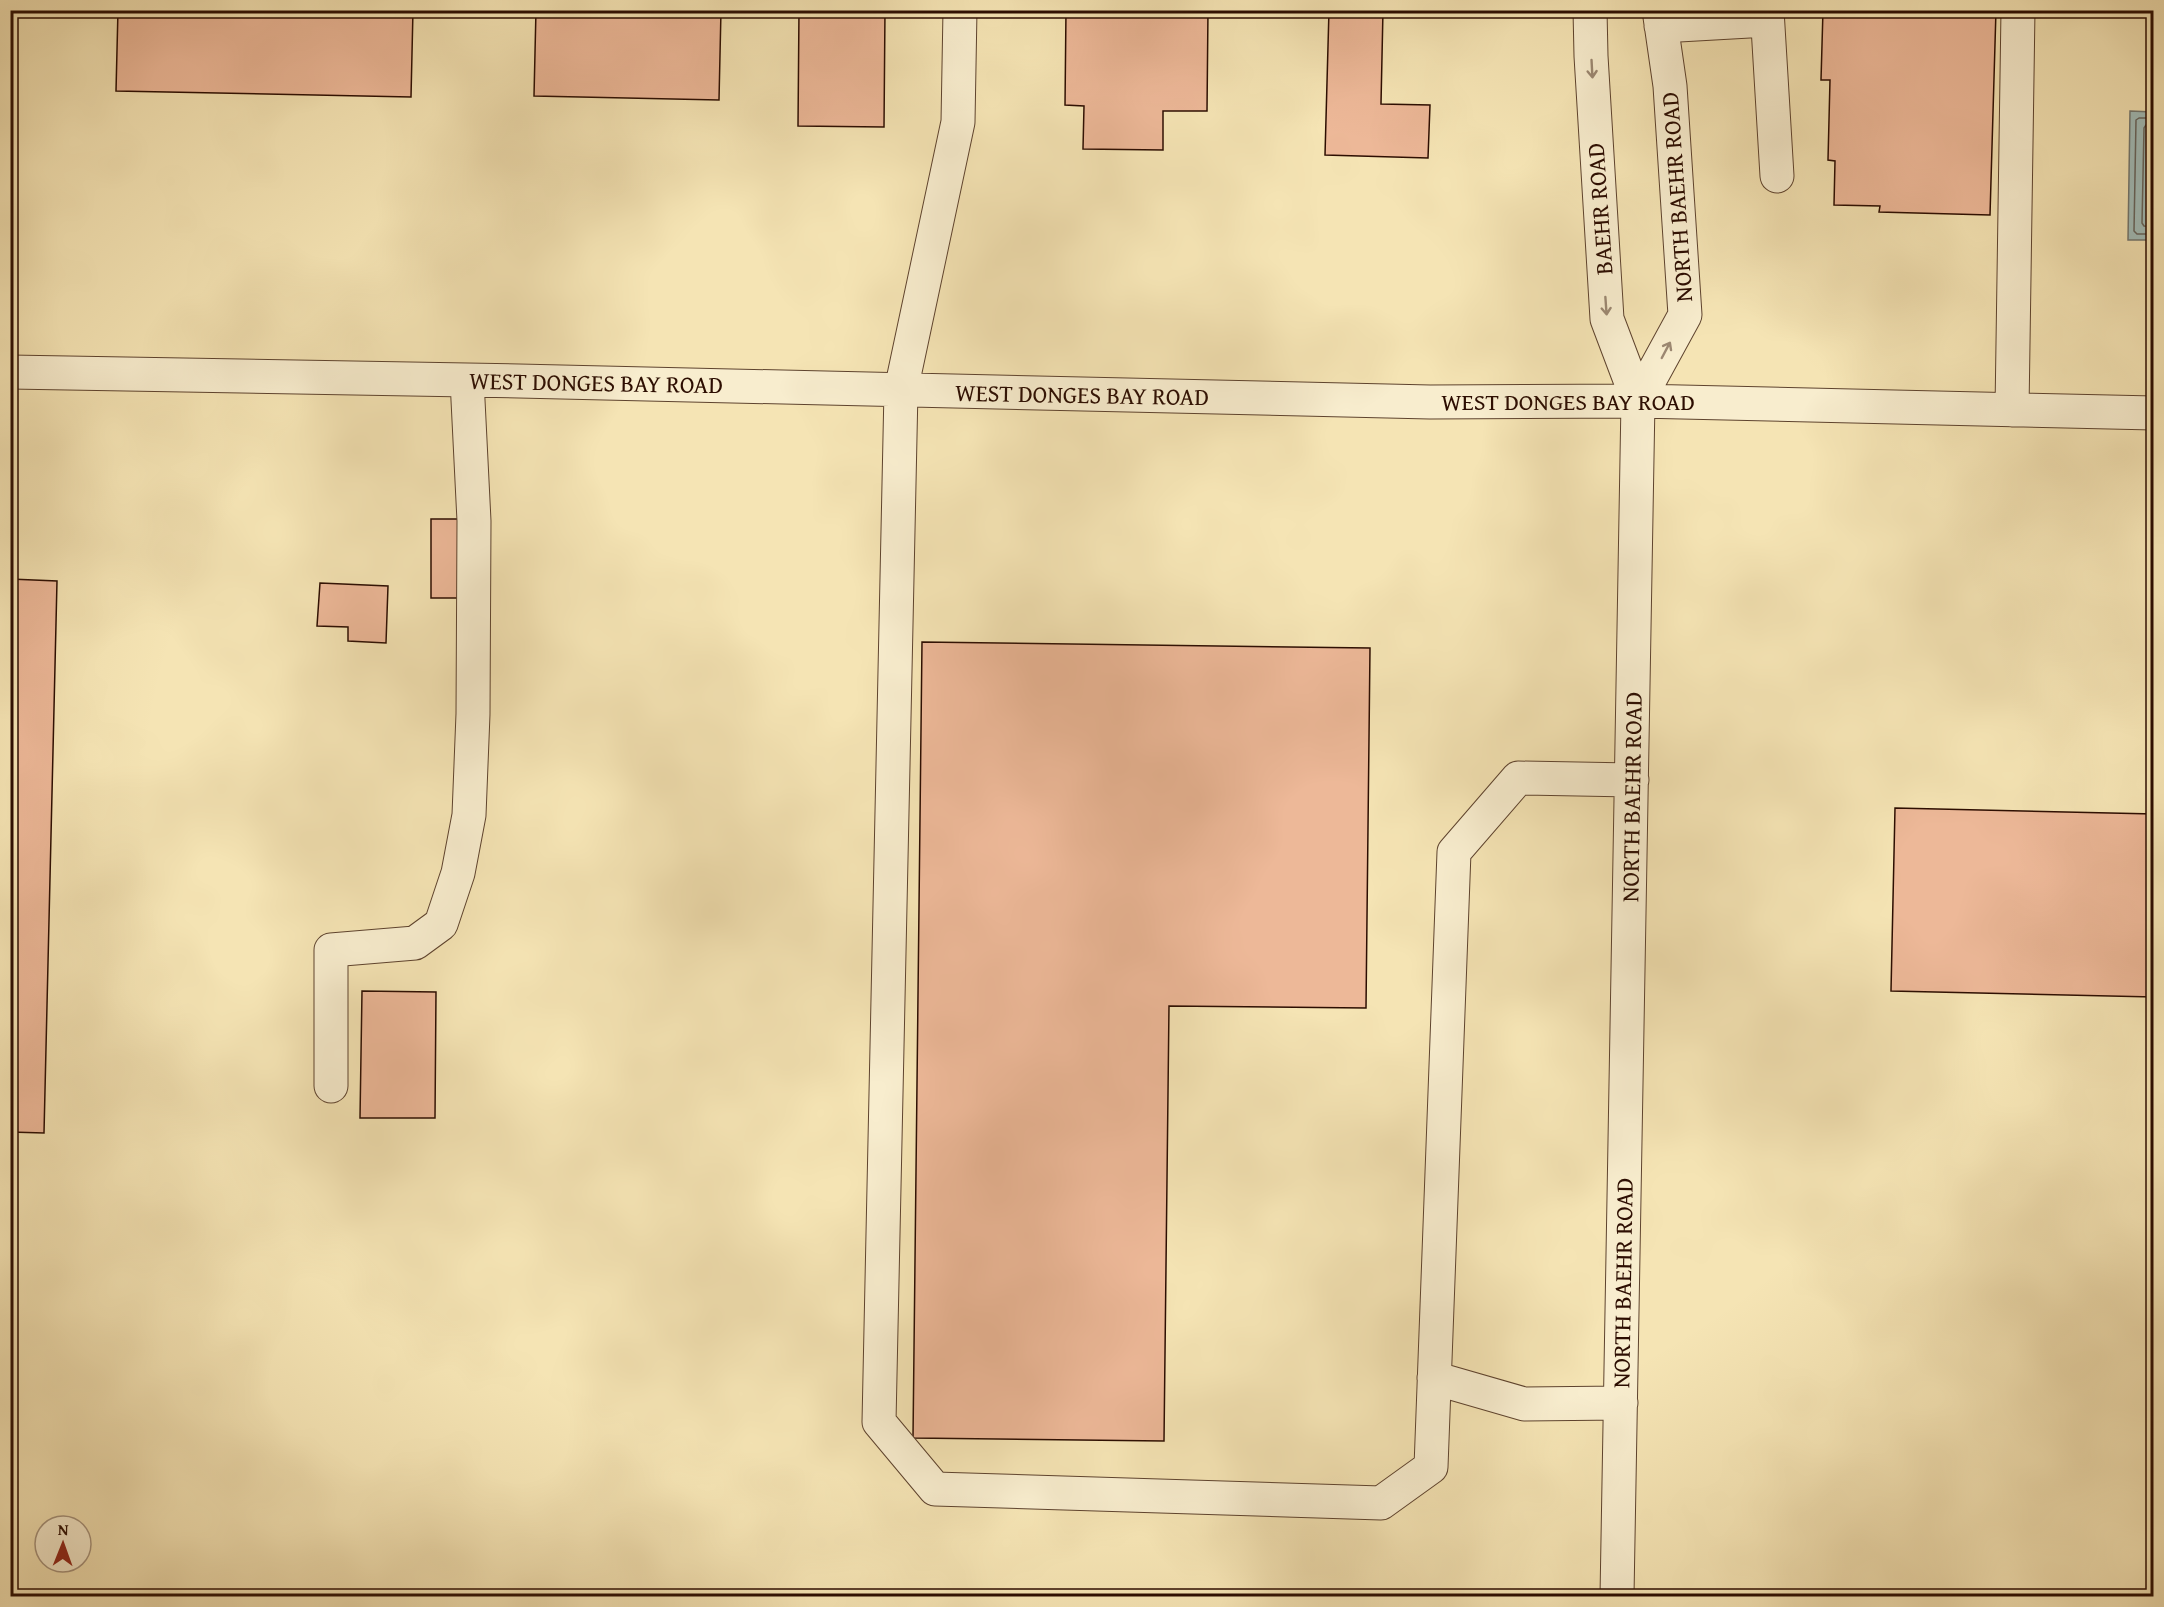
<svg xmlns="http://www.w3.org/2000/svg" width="2164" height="1607" font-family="'Gentium Book Plus',serif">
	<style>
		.water { fill: #a1bcb8; stroke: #72766f; stroke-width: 1.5 }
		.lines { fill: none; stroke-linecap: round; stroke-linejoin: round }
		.shore { stroke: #66645c; stroke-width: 1.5 }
		.building { fill: #edb898; stroke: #2c0d01; stroke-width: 1.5 }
		.minor-casing { stroke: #5e432e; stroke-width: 35 }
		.minor { stroke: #f8edce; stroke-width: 33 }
		.oneway { stroke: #9c8872 }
		.labels { text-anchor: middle; stroke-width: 5; stroke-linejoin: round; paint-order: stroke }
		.street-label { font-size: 24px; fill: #2c0d01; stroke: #f8edce }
	</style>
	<rect width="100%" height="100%" fill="#f5e4b4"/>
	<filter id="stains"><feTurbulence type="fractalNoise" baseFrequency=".00333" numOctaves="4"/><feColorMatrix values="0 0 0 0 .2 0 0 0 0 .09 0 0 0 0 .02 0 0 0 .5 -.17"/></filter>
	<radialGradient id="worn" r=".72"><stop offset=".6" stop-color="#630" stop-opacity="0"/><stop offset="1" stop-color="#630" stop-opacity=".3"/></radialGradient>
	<path class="water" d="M 2130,111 L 2153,112 L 2153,240 L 2128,240 Z"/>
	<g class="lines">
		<path class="shore" d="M 2154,118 L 2139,118 L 2136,120 L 2134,231 L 2137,234 L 2154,234
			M 2154,125 L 2146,125 L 2144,128 L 2142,223 L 2144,226 L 2154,227
			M 2154,135 L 2151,215 L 2154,218"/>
	</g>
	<path class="building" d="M 118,10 L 413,10 L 411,97 L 116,91 Z
		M 536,10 L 721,10 L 719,100 L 534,96 Z
		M 799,10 L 885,10 L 884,127 L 798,126 Z
		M 1066,10 L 1208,10 L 1207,111 L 1163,111 L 1163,150 L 1083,149 L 1084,106 L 1065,105 Z
		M 1329,10 L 1383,10 L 1381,104 L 1430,105 L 1428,158 L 1325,155 Z
		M 1823,10 L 1996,10 L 1990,215 L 1879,212 L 1880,206 L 1834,205 L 1835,161 L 1828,160 L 1830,80 L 1821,80 Z
		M 431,519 L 460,519 L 460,598 L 431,598 Z
		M 10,579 L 57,581 L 44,1133 L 10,1132 Z
		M 320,583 L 388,586 L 386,643 L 348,641 L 348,627 L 317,626 Z
		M 922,642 L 1370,648 L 1366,1008 L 1169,1006 L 1164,1441 L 913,1438 Z
		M 1895,808 L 2154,814 L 2154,997 L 1891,991 Z
		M 362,991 L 436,992 L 435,1118 L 360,1118 Z"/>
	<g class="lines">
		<g class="minor-casing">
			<path id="minor" d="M 960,10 L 958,122 L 901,390 L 879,1422 L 935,1489 L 1381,1503 L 1431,1467 L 1454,852 L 1518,778 L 1632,780
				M 1590,10 L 1591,56 L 1607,319 L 1638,401
				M 1767,10 L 1777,176
				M 1661,26 L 1767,20
				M 10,372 L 519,381 L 1430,402 L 1638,401 L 2154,413
				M 2012,410 L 2018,10
				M 331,1086 L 331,950 L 415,943 L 441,924 L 458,873 L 469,815 L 473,714 L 474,521 L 467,380
				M 1434,1378 L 1524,1404 L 1621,1403
				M 1617,1596 L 1638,401 L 1685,315 L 1670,86 L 1659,10"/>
		</g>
		<use href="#minor" class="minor"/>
	</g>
	<defs><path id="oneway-shaft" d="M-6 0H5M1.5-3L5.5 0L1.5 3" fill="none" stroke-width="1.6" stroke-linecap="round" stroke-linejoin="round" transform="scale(1.5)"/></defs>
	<g class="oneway">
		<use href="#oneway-shaft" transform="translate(1592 69) rotate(87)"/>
		<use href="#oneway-shaft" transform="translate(1606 306) rotate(86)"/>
		<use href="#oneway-shaft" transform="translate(1666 350) rotate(-62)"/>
	</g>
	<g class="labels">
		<g class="street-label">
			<text transform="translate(1677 197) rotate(-94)" y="8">NORTH BAEHR ROAD</text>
			<text transform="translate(1600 209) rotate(-94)" y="8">BAEHR ROAD</text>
			<text transform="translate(596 383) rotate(1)" y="8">WEST DONGES BAY ROAD</text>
			<text transform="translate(1082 395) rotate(1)" y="8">WEST DONGES BAY ROAD</text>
			<text x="1568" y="410">WEST DONGES BAY ROAD</text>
			<text transform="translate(1632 797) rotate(-89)" y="8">NORTH BAEHR ROAD</text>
			<text transform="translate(1623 1283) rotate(-89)" y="8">NORTH BAEHR ROAD</text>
		</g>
	</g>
	<rect width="2164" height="1607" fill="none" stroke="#f5e4b4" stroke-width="36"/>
	<rect x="12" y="12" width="2140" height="1583" fill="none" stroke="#2c0d01" stroke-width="3"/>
	<rect x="18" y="18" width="2128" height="1571" fill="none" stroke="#2c0d01" stroke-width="1.5"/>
	<g transform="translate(63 1544) rotate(1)"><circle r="28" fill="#f8edce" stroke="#a6937c" stroke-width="1.5"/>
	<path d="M0-4.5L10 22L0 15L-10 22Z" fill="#8f2418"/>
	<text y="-9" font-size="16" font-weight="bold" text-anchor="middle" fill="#2c0d01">N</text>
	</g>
	<rect width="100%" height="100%" filter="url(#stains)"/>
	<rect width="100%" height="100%" fill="url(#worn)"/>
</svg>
